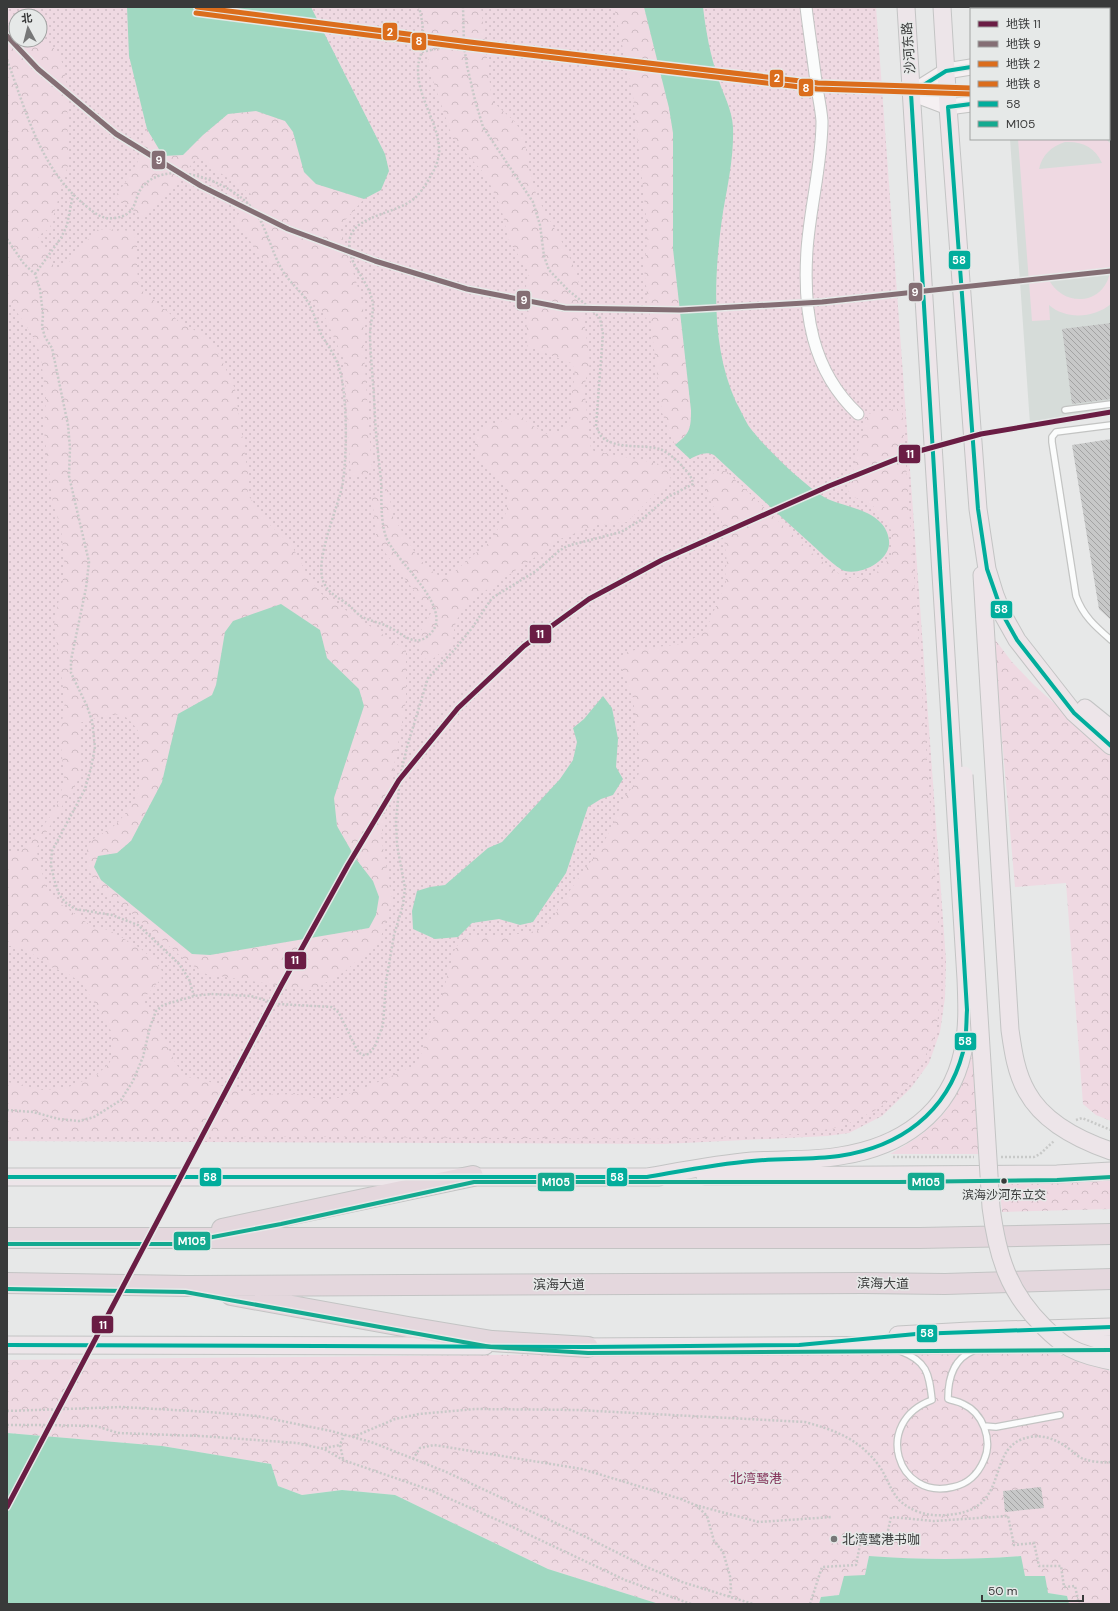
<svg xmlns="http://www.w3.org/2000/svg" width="1118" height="1611" font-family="'DM Sans','Noto Sans SC',sans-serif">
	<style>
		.built { fill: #d6dcd9 }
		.grass { fill: url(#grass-dots); fill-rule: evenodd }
		.forest { fill: url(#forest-crowns); fill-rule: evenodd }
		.garden { fill: #efd9e2; fill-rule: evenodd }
		.water { fill: #a0d8c1 }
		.building { fill: url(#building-back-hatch) }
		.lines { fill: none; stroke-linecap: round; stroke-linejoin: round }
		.lane-casing { stroke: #c3c4c3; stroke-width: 8 }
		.street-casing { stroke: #c3c4c3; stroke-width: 13 }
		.secondary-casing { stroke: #c3c4c3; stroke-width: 17 }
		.primary-casing { stroke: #c3c4c4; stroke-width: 19 }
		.highway-casing { stroke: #c3c4c4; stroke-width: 22 }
		.path { stroke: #c8c9c8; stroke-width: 2.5; stroke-dasharray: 2 2; stroke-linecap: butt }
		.lane { stroke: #fbfcfc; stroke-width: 5.5 }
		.street { stroke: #fbfcfc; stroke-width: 11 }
		.secondary { stroke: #f5f0f2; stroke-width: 15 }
		.primary { stroke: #ede5e9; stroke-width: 17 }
		.highway { stroke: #e4d7dd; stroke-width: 20 }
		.primary-bridge-casing { stroke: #c3c4c4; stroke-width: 19; stroke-linecap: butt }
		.primary-bridge { stroke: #ede5e9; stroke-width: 17 }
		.bus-1-casing { stroke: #e6e9e8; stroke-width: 7 }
		.bus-2-casing { stroke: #e6e9e8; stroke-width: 7 }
		.bus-1 { stroke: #01ad9c; stroke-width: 4 }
		.bus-2 { stroke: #14aa90; stroke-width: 4 }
		.metro-1-casing { stroke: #e6e9e8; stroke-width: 8 }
		.metro-2-casing { stroke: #e6e9e8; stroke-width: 8 }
		.metro-3-casing { stroke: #e6e9e8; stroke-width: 8 }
		.metro-4-casing { stroke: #e6e9e8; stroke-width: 8 }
		.metro-1 { stroke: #6a1d44; stroke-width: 5 }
		.metro-2 { stroke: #846e74; stroke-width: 5 }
		.metro-3 { stroke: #db6d1c; stroke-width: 5 }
		.metro-4 { stroke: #db6d1c; stroke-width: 5 }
		.bus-dot { fill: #393a3a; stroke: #e6e9e8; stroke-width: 1.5 }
		.poi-dot { fill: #767777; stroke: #e6e9e8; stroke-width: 1.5 }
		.labels { text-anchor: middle; stroke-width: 3; stroke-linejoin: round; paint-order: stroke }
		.bus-label { font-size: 12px; fill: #393a3a; stroke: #e6e9e8 }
		.street-label { font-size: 13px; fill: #393a3a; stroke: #e6e9e8 }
		.park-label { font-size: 13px; fill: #822f57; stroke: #e6e9e8 }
		.poi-label { font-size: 13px; fill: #393a3a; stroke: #e6e9e8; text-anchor: start }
		.line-badge { stroke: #e6e9e8; stroke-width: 1.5 }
		.badge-label { font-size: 11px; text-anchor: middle; font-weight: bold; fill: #fff }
	</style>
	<defs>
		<pattern id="grass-dots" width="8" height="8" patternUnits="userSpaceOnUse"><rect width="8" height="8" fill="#efd9e2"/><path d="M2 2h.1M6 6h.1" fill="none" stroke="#cebbc3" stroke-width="1.8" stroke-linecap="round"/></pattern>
		<pattern id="forest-crowns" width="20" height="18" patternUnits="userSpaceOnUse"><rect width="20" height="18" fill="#efd9e2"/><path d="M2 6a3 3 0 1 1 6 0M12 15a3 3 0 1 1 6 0" fill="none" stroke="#cebbc3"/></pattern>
		<pattern id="building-back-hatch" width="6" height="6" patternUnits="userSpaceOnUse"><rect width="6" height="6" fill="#c7c8c8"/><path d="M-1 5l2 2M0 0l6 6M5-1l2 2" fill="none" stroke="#a3a3a3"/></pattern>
	</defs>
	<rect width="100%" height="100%" fill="#e7e8e8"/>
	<path class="built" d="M 1109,109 L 1111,109 L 1111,413 L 1030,424 L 1010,139 L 1109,139 Z"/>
	<path class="grass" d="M 7,7 L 876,7 L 946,960 L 945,998 L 940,1032 L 929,1063 L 911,1088 L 882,1116 L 849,1133 L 827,1136 L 664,1144 L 7,1141 ZM 16,16 L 40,16 L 40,40 L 16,40 Z"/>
	<path class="forest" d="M 423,7 L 481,7 L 492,101 L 515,122 L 524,136 L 529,169 L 537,197 L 567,251 L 578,277 L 590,363 L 584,387 L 591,449 L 594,451 L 656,463 C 665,467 672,473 671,484 L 656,493 L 627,522 L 597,525 L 560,539 L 552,544 L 550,547 L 479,595 L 467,604 L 456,621 L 452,641 L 448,647 L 430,661 L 424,658 L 422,655 L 419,634 L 431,613 L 377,542 L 372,498 L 389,489 L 392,515 L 419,559 L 434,573 L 440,576 L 452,574 L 477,552 L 483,549 L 491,540 L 504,519 L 508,504 L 506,488 L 504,484 L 488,471 L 475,454 L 475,440 L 479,432 L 487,425 L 510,419 L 517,415 L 521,415 L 528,423 L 547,434 L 561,432 L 569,426 L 570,421 C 571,412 571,402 572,393 C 573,383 578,371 571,363 L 527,346 L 526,280 L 528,278 L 528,270 L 509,241 L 501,208 L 488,180 L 482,171 L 453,139 L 429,69 Z
		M 614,7 L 644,7 L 669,108 L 673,133 L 673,249 L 691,410 C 691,429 690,433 675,445 L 662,413 L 644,269 L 648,234 L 633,96 Z
		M 7,10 L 16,22 L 16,40 L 40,40 L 40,37 L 51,45 L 60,56 L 64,69 L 67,86 L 68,165 L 50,228 L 38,236 L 56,270 L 68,263 L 96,230 L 106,229 L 132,231 L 137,242 L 137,271 L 140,289 L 180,322 L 205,336 L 218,352 L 235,389 L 248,474 L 247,482 L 248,495 L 269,524 L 292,546 L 307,574 L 320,593 L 406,650 L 406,701 L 381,836 L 392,900 L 381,937 L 374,946 L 344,972 L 313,990 L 309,990 L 206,974 L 187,962 L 118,901 C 98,893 85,872 87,850 C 88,838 108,832 116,824 C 124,816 132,806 137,794 C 142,784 142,742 138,731 C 136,727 131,722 128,719 C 119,708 91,720 79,723 L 80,777 L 36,849 L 48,895 L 93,927 L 109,930 L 140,948 L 155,961 L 162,971 L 162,978 L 145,997 L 145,1007 L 149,1009 L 176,1064 L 186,1077 L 196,1078 L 256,1095 L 299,1094 L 321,1100 L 338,1098 L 366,1087 L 390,1077 L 398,1072 L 415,1066 L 423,1050 L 426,1037 L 438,1011 L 454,951 L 461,940 L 466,937 L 504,936 L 537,931 L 545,927 L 554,917 L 563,900 L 599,850 L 610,831 L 624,798 L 637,781 L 641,763 L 633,698 L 621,666 L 620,657 L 625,653 L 638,649 L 683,644 L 700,635 L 708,625 L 726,582 L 725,570 L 727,563 L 722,522 L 706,493 L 707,479 L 716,471 L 726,471 L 816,557 L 845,578 L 857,578 L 871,576 L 877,572 L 881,569 L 892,554 L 891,530 L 873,506 L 852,496 L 848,491 L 867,414 L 902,408 L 941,958 L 940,998 L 936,1033 L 922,1063 L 906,1087 L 878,1109 L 841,1127 L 800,1134 L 677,1139 L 7,1135 L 7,1082 L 24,1085 L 27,1087 L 43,1090 L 66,1088 L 95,1076 L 109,1064 L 112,1057 L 113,1048 L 111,1031 L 83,984 L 67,973 L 51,967 L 31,953 L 15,946 L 7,946 L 7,855 L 19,851 L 31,841 L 53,813 L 60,798 L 64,777 L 60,735 L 65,702 L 54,624 L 65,569 L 61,528 L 53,504 L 44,431 L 46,397 L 40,353 L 31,333 L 14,308 L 7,301 ZM 320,630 L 327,658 L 359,689 L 364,705 L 334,798 L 337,826 L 356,859 L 373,881 L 369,928 L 210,955 L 98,856 L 117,853 L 131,841 L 162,782 L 178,714 L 212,695 L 216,685 Z
		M 256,111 L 285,121 L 293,132 L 297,148 L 316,184 L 364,199 L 339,227 L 363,304 L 364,354 L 372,472 L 351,478 L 344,360 L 320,306 L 271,270 L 235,220 L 251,194 L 197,157 L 176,185 L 144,218 L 115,197 L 136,167 L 147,129 L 163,156 L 182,155 L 203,135 L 228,114 Z
		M 993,637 L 1012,662 L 1034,685 L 1111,755 L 1111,1121 L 1096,1115 L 1083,1104 L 1066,883 L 1015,887 Z
		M 973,1045 L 983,1154 L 890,1154 C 941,1126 961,1102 973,1045 Z
		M 1111,1177 L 1111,1209 L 1002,1212 L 999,1180 Z
		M 1043,1349 L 1111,1371 L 1111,1604 L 1069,1604 L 1067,1596 L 1048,1593 L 1025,1576 L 1020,1556 C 969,1560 920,1560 869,1556 L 865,1575 L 839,1595 L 821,1597 L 819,1604 L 659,1604 L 548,1569 L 395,1495 L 342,1490 L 302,1495 L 278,1486 L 271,1464 L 162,1446 L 7,1433 L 7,1360 Z"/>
	<path class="garden" d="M 1018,139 L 1106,139 L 1111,144 L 1111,304 C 1094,318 1066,320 1049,305 L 1050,320 L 1032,321 ZM 1065,142 C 1082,141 1095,147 1102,163 L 1039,169 C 1042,155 1052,146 1065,142 ZM 1110,272 C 1104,306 1062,308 1048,278 Z"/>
	<path class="water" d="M 127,7 L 311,7 L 385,154 L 389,171 L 381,190 L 364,199 L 316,184 L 304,172 L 293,132 L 285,121 L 256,111 L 228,114 L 203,135 L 183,155 L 163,156 L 147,129 L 129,56 Z
		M 644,7 L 703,7 C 706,32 710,54 718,78 C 723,94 732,109 733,127 C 734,156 728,183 723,212 C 714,272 710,345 736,402 C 740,409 744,418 748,425 C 761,444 809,491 830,500 C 847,507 867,509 880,522 C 886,527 890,538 889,545 C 887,562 861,575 845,571 C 837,569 816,548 809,542 C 777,513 745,484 714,455 C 705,451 699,455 690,459 L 675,445 C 690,433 691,429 691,410 L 673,249 L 673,133 L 669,108 Z
		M 281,604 L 320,630 L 327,658 L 359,689 L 364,706 L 334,798 L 337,826 L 356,859 L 373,881 L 379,897 L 376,915 L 369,928 L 210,955 L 192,954 L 101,880 L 94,867 L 98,856 L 117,853 L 131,841 L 162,782 L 178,714 L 212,695 L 216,685 L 225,632 L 233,621 Z
		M 603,696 L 612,708 L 618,739 L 616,767 L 623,779 L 613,795 L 601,799 L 588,807 L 566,873 L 533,922 L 520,925 L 499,919 L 472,923 L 458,937 L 435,939 L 413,929 L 412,911 L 417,891 L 430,887 L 445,885 L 488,848 L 502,842 L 560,779 L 573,760 L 577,742 L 573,728 L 584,719 Z
		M 7,1433 L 162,1446 L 271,1464 L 278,1486 L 302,1495 L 342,1490 L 395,1495 L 548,1569 L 659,1604 L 7,1604 Z
		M 869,1556 C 920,1560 970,1560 1021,1556 L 1025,1576 L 1045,1576 L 1048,1593 L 1067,1596 L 1069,1604 L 819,1604 L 821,1597 L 839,1595 L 844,1576 L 865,1575 Z"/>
	<path class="building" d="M 1111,323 L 1111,399 L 1072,404 L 1062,329 Z
		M 1111,439 L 1111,620 L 1099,609 L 1072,445 Z
		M 1041,1487 L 1044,1508 L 1005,1512 L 1003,1491 Z"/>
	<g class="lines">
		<g class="lane-casing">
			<path id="lane" d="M 1065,410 L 1111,404
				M 1111,425 L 1056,432 L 1052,437 L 1052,442 L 1076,596 C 1083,616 1096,627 1111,640
				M 900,1351 C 927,1361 929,1373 932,1400 C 872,1422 897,1501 953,1487 C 968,1484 978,1474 984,1460 C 993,1440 983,1413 963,1404 C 958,1401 953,1401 948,1399 C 948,1380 953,1359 973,1351
				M 984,1426 L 996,1427 L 1060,1415"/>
		</g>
		<g class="street-casing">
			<path id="street" d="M 806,7 C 809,32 813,57 816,82 C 818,95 821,108 822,121 C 822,164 810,207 807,250 C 803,311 811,370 858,414"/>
		</g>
		<g class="secondary-casing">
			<path id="secondary" d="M 1109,50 L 1111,49
				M 1109,86 L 1111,85
				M 911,93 L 946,71 L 971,67
				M 911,93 L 948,107 L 971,104"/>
		</g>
		<g class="primary-casing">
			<path id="primary" d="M 942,7 L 948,107 L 978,509 L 987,569 L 995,595 L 1003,615 L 1017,640 L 1074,713 L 1111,746
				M 982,575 L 1010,1030 C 1013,1051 1016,1073 1027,1092 C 1044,1123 1079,1140 1111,1151
				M 1085,708 L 1111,729
				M 705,1176 L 1057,1174 L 1111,1171
				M 7,1177 L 659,1177
				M 647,1177 C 682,1171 717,1164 752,1161 C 781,1159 811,1161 840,1156 C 900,1147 950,1114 963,1051 C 968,1027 967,1003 966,979 L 906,7
				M 898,1335 L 969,1331 L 1111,1327
				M 7,1345 L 485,1346
				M 575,1347 L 1111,1344"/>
		</g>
		<g class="highway-casing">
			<path id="highway" d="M 222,1229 L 473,1176
				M 7,1238 L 920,1238 L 1111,1234
				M 7,1283 L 186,1286 L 862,1283 L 945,1284 L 1111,1279
				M 231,1295 L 408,1327 L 492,1341 L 588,1347"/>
		</g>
		<path class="path" d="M 422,52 L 444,47 L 464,46
			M 7,60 C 27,113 40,169 86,206 C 95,213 102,220 114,218 C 140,215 132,197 144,185 C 172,157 232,184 252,208 C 266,225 270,247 280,266 C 287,281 301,290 309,304 C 314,313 317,324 321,334 C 326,343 333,352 337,362 C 348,387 347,453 343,482 C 339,506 313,562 324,583 C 329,594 338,597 347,604 C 348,604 358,614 359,615 C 368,621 379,622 389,627 C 400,632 412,646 425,638 C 463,614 395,562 386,537 C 380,519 382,500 381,481 C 379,460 376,439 375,417 C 374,390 371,364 370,337 C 370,326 373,315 373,305 C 371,281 344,263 350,238 C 355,215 398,214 416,197 C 423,190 429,179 434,170 C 437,163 440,156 439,147 C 437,121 418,98 418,70 C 418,61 419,63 421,54 C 425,38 423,23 419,7
			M 7,239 L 24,264 L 35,274 L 40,289 L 43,315 L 42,327 L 45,337 L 52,348 L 68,425 L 70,448 L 69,476 L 89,562 L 86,588 L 71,660 L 71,673 L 87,706 L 92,721 L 95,747 L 91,768 L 85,789 L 52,851 L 51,865 L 54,879 L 59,894 L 65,902 L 75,909 L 112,915 L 138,925 L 179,964 L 189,979 L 194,996
			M 35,274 L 61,238 L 67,225 L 73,195
			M 7,1110 L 33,1112 L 59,1119 L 79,1121 L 94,1117 L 121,1100 L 133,1081 L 143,1057 L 150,1027 L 156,1011 L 163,1005 L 194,996 L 211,994 L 251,996 L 278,1004 L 332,1007 L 339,1013 L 358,1052 L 363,1055 L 369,1054 L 375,1046 L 383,1025 L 386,982 L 394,935 L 403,905 L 405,888 L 397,845 L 396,821 L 400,777 L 407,747 L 428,678 L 456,648 L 472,628 L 492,598 L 536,571 L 559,551 L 567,546 L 621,532 L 641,520 L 668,497 L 693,484 C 692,476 687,472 682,466 C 677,460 667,452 660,449 C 642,444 617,450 602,437 C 599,434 598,429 596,426 L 603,334 L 600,318 L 590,308 L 568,290 L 549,270 L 544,256 L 540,225 L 533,202 L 483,127 L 475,100 L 467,66 L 464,46 L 463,7
			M 1076,1120 L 1082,1118 L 1111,1130
			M 893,1157 L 974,1157
			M 1001,1157 L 1034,1157 L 1040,1154 L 1054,1141
			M 7,1411 L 122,1407 L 209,1412 L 257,1416 L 331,1431 L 371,1442 L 444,1471 L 588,1538 L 642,1565 L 682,1582 L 753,1604
			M 7,1425 L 43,1425 L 96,1426 L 118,1433 L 201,1436 L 297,1443 L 324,1449 L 343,1460 L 430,1490 L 502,1522 L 625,1580 L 691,1604
			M 353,1437 L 395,1419 L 419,1414 L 475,1409 L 577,1410 L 805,1422 C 834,1430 857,1438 877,1463 C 893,1484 889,1501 919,1512 C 930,1516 943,1516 955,1514 C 1012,1506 984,1445 1030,1437 C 1046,1434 1059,1441 1072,1451 C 1075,1454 1080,1458 1084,1459 C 1092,1462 1103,1463 1111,1462
			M 325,1448 L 340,1445
			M 343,1459 L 340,1445 L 344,1435
			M 413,1459 L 420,1448 L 434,1445 L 582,1469 L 681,1499 L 695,1505 L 759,1522 L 832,1517
			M 696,1505 L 707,1516 L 714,1541 L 723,1552 L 730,1576 L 731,1589 L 729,1597
			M 810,1604 L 822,1567 L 856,1565 L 860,1545 L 885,1544 L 891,1517 L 934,1521 L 1008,1516 L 1014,1545 L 1034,1543 L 1039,1566 L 1061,1566 L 1064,1587 L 1075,1586 L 1079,1604"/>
		<use href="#lane" class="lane"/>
		<use href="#street" class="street"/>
		<use href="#secondary" class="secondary"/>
		<use href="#primary" class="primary"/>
		<use href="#highway" class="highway"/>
		<g class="primary-bridge-casing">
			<path id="primary-bridge" d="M 964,775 L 991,1207 C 997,1255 1008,1292 1044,1327 C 1052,1335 1061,1343 1070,1348 C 1083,1355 1097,1358 1111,1361"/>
		</g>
		<use href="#primary-bridge" class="primary-bridge"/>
		<g class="bus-1-casing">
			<path id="bus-1" d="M 971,104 L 948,107 L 978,509 L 987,569 L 1003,615 L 1017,640 L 1074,713 L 1111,746
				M 7,1177 L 647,1177 C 682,1171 717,1164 752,1161 C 781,1158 810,1160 839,1156 C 900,1147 947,1113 963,1052 C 967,1039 966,1024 967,1010 L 911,93 L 946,71 L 971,67
				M 7,1345 L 588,1347 L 799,1345 L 916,1334 L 1111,1327"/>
		</g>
		<g class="bus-2-casing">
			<path id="bus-2" d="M 7,1244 L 176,1244 L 281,1224 L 474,1182 L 899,1182 L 1057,1180 L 1111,1177
				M 7,1289 L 185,1292 L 491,1347 L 588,1353 L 1111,1350"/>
		</g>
		<use href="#bus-1" class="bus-1"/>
		<use href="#bus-2" class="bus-2"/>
		<g class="metro-1-casing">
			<path id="metro-1" d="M 7,1507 L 281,986 L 348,865 L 399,780 L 458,708 L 524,646 L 589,599 L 662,560 L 829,486 L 912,453 L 981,434 L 1111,412"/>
		</g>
		<g class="metro-2-casing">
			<path id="metro-2" d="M 7,36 L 38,69 L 116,134 L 201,186 L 288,229 L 375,261 L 467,289 L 565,308 L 680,310 L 822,302 L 1111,271"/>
		</g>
		<g class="metro-3-casing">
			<path id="metro-3" d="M 197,7 L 470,42 L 818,83 L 971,88"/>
		</g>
		<g class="metro-4-casing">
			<path id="metro-4" d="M 196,13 L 469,48 L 817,89 L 971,94"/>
		</g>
		<use href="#metro-1" class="metro-1"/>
		<use href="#metro-2" class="metro-2"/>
		<use href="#metro-3" class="metro-3"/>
		<use href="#metro-4" class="metro-4"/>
	</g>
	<circle class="bus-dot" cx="1004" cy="1181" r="3.5"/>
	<circle class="poi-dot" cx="834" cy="1539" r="4"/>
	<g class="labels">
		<g class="bus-label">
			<text x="1004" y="1199">滨海沙河东立交</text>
		</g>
		<g class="street-label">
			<text transform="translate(908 48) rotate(-94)" y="5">沙河东路</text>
			<text transform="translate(883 1283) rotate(1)" y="5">滨海大道</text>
			<text x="559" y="1289">滨海大道</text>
		</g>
		<g class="park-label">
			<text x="756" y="1483">北湾鹭港</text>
		</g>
		<g class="poi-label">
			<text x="842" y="1544">北湾鹭港书咖</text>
		</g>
	</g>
	<g class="line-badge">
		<rect x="382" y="22" width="16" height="19" rx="4" fill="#db6d1c"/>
		<rect x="411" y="32" width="16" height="19" rx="4" fill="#db6d1c"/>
		<rect x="769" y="69" width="15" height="19" rx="4" fill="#db6d1c"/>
		<rect x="798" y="78" width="16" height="19" rx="4" fill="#db6d1c"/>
		<rect x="151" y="150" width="15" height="20" rx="4" fill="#846e74"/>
		<rect x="948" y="250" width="23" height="20" rx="4" fill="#01ad9c"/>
		<rect x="908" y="282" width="15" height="20" rx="4" fill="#846e74"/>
		<rect x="516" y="290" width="15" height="20" rx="4" fill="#846e74"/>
		<rect x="898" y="444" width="23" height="20" rx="4" fill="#6a1d44"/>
		<rect x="990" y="600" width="23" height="19" rx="4" fill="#01ad9c"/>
		<rect x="529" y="624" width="23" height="20" rx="4" fill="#6a1d44"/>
		<rect x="284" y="951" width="23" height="19" rx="4" fill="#6a1d44"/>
		<rect x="954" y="1032" width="23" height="19" rx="4" fill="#01ad9c"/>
		<rect x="199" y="1167" width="23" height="20" rx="4" fill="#01ad9c"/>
		<rect x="606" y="1167" width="22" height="20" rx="4" fill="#01ad9c"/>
		<rect x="907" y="1172" width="38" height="19" rx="4" fill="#14aa90"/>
		<rect x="537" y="1172" width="38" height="20" rx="4" fill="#14aa90"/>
		<rect x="173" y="1231" width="38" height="20" rx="4" fill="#14aa90"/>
		<rect x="91" y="1315" width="23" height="19" rx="4" fill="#6a1d44"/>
		<rect x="916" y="1324" width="22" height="19" rx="4" fill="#01ad9c"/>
	</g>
	<g class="badge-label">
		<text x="390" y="36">2</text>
		<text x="419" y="45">8</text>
		<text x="777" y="82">2</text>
		<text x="806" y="92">8</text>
		<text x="159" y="164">9</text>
		<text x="959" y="264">58</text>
		<text x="915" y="296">9</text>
		<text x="524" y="304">9</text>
		<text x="910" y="458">11</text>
		<text x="1001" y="613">58</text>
		<text x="540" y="638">11</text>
		<text x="295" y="964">11</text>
		<text x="965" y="1045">58</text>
		<text x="210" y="1181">58</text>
		<text x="617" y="1181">58</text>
		<text x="926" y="1186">M105</text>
		<text x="556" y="1186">M105</text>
		<text x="192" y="1245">M105</text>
		<text x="103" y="1329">11</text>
		<text x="927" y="1337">58</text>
	</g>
	<rect width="1118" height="1611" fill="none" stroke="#393a3a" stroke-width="16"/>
	<rect x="970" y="8" width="140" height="132" fill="#e6e9e8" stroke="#a1a3a2"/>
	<rect x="978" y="21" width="20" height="6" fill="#6a1d44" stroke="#a1a3a2"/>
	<text x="1006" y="28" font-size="12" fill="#393a3a">地铁 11</text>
	<rect x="978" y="41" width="20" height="6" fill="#846e74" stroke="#a1a3a2"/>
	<text x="1006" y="48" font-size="12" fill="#393a3a">地铁 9</text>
	<rect x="978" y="61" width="20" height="6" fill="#db6d1c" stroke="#a1a3a2"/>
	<text x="1006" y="68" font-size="12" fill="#393a3a">地铁 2</text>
	<rect x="978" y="81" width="20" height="6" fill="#db6d1c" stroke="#a1a3a2"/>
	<text x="1006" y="88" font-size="12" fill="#393a3a">地铁 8</text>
	<rect x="978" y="101" width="20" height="6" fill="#01ad9c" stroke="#a1a3a2"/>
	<text x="1006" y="108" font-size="12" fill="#393a3a">58</text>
	<rect x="978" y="121" width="20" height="6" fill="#14aa90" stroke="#a1a3a2"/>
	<text x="1006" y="128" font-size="12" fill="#393a3a">M105</text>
	<g transform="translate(28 28) rotate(353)"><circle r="19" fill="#e6e9e8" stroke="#a1a3a2"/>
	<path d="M0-3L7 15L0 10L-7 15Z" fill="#767777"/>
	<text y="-6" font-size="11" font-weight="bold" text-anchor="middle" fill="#393a3a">北</text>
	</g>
	<path d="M982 1595v6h101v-6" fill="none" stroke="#393a3a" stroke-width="2"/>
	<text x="988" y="1595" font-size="12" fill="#393a3a" stroke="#e6e9e8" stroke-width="3" paint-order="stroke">50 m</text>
</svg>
